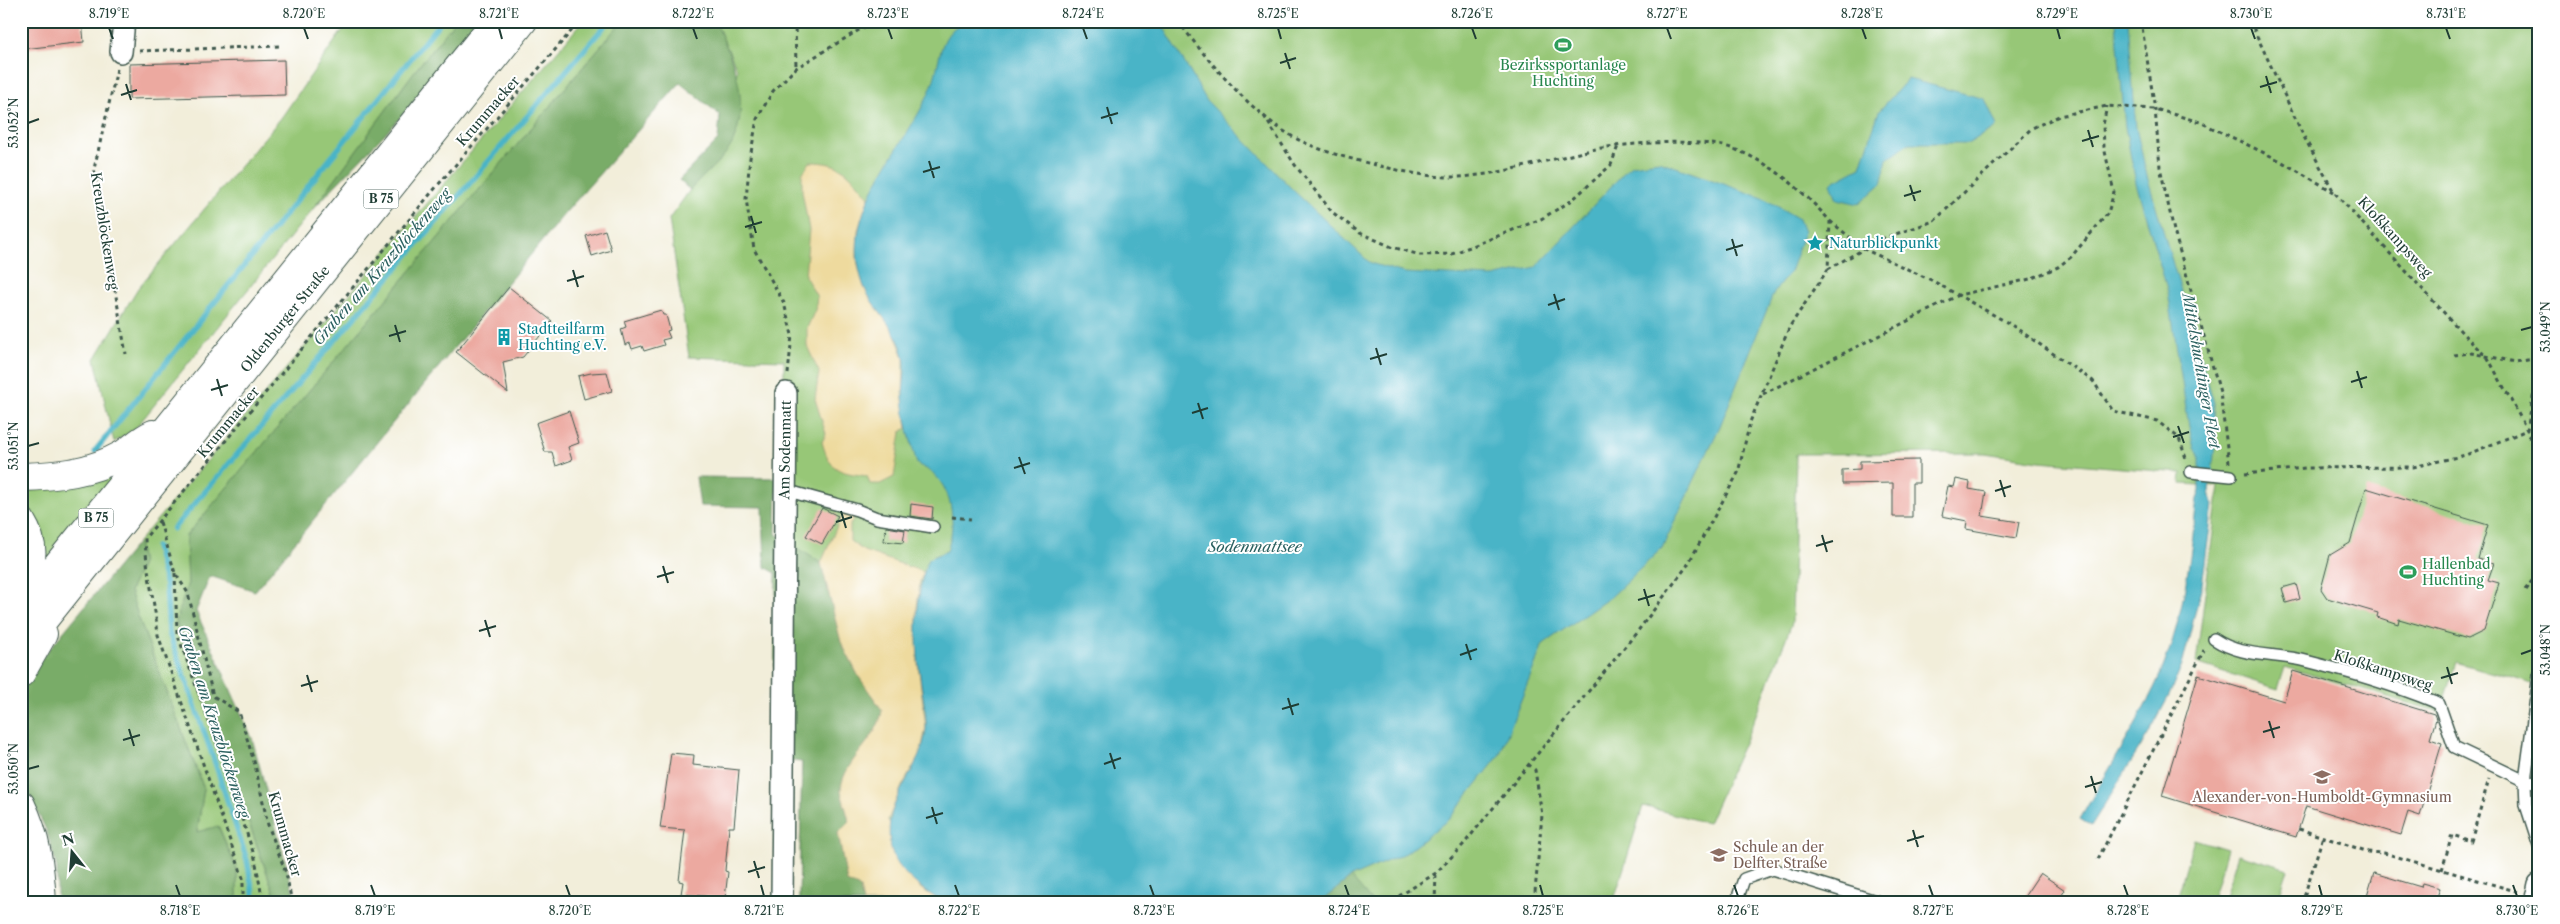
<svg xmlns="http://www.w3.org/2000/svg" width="2560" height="924" font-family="'Libre Caslon Text',serif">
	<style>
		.green { fill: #97c777; stroke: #5b8256 }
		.forest { fill: #79ac68; stroke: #4c744e }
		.sand { fill: #eeda9e; stroke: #868c69 }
		.water { fill: #49b4c7; stroke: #34787e }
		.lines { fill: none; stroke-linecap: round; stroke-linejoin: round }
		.stream { stroke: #49b4c7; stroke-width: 5.5 }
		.building { fill: #eca9a0 }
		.lane-casing { stroke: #3f584d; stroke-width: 14 }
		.street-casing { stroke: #3f584d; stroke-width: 24 }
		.highway-casing { stroke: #3f584d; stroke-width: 30 }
		.path { stroke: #3f584d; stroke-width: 3; stroke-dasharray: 4 4; stroke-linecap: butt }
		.lane { stroke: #fff; stroke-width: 11 }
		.street { stroke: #fff; stroke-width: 21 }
		.highway { stroke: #fff; stroke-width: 28 }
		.ticks { fill: none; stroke: #1f3d34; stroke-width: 2 }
		.labels { text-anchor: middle; stroke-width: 4; stroke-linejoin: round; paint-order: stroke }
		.shield { fill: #fff; stroke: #627771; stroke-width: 1 }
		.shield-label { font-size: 12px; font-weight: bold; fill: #1f3d34 }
		.leisure-label { font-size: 14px; fill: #27864d; stroke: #fff }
		.street-label { font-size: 14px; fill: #1f3d34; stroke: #fff }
		.culture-label { font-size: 14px; fill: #0d838f; stroke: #fff; text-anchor: start }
		.education-label { font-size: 14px; fill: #785e54; stroke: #fff }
		.water-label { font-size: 15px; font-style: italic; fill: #2c6160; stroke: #fff }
		.neatline { fill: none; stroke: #1f3d34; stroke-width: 2 }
		.ticks-label { font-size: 12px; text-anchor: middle; fill: #1f3d34 }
	</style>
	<rect width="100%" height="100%" fill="#fff"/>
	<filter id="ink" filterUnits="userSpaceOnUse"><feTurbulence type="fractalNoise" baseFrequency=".02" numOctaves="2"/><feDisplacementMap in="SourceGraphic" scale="10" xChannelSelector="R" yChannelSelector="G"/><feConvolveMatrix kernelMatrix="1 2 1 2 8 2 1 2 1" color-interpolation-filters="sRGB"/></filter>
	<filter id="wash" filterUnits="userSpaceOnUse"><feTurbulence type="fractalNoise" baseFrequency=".0096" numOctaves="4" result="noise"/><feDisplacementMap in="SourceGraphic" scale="20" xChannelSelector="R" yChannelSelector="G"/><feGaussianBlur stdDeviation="1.12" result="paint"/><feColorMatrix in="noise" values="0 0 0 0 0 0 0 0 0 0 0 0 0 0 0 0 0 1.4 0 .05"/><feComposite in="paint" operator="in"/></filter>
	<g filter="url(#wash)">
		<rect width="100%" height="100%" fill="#f2eeda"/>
		<path class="green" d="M 349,21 L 455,21 L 414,72 L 313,209 L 135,429 L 114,442 L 95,359 L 138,288 L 281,118 Z
			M 583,21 L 622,21 L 186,536 L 188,583 L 176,622 L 274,893 L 274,903 L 237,903 L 237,869 L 219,827 L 197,832 L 204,789 L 138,616 L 130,591 L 142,564 L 138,542 Z
			M 715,21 L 2539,21 L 2539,672 L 2536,685 L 2456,662 L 2440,712 L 2285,667 L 2278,689 L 2196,663 L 2219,486 L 2181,484 L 2182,473 L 2039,461 L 1985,453 L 1796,454 L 1792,623 L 1752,725 L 1708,823 L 1643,806 L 1613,903 L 799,903 L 802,762 L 784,424 L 784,360 L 689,357 L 669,219 L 690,190 L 731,145 L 737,69 Z
			M 128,465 L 43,566 L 21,508 L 21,487 Z
			M 2194,839 L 2227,849 L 2211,903 L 2176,903 Z
			M 2238,854 L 2288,869 L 2277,903 L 2223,903 Z"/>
		<path class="forest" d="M 455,21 L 480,21 L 399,119 L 313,209 L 414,72 Z
			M 622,21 L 715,21 C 733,60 752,101 732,144 C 725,158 701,177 690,190 L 679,180 L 718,140 L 720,115 L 680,83 L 565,213 L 255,591 L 210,576 L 196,611 L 252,738 L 294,894 L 351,903 L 274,903 L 274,892 L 176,622 L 188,583 L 186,536 Z
			M 696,477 L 777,478 L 776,534 L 821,563 L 841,642 L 859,677 L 882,710 C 879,740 845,758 841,788 C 840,793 848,813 849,822 L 838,833 L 847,882 L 860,888 L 863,903 L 799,903 L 802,762 L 773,759 L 776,573 L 765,567 L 763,507 L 700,506 Z
			M 138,542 L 142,564 L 130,591 L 138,616 L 204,789 L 197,832 L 218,826 L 237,869 L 237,903 L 57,903 L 57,868 L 47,832 L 21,777 L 21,692 L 41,659 Z
			M 1351,877 L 1373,903 L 1319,903 Z"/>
		<path class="sand" d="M 810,162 C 842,162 849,173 869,197 L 858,230 L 857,260 L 864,287 L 892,327 L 904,357 L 903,397 L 907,428 L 901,432 L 894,477 L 880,484 L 870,484 L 867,476 C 838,472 830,471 822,442 L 826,434 L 815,399 L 819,372 L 807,346 L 807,328 L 815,310 L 817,297 L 805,276 L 809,230 L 802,191 L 802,174 Z
			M 844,510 L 857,514 L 850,524 L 850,541 L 864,551 L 924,572 L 920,581 L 917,609 L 918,663 L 926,728 L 920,755 L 902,786 L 888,820 L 920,888 L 944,903 L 863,903 L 860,888 L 847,882 L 838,833 L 849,822 C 848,813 840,793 841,788 C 845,758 879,740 882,710 L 859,677 L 841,642 L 821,563 Z"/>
		<path class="water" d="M 969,21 L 1160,21 L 1207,101 L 1293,190 L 1370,263 L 1404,273 L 1493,277 L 1536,267 L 1631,165 L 1659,161 L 1763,198 L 1799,219 L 1804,232 L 1790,272 L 1774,292 L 1720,426 L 1662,548 L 1612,596 L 1543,644 L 1499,756 L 1449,819 L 1406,853 L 1351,877 L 1319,903 L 944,903 C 921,888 894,872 890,843 C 883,797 922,772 926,729 C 927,713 922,693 920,676 C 915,637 915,596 928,559 L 947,551 C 956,526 954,494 934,474 C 930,470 922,467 917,464 C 911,442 905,421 903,398 C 903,385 907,369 904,356 C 898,328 871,308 863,284 C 837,208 904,153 931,88 C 942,61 936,30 969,21 Z
			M 2116,21 L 2128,21 L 2136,128 L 2147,176 L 2214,403 L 2215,446 L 2210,491 L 2213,505 L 2202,585 L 2183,662 L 2169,696 L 2148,735 L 2091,826 L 2080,819 C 2105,775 2133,732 2155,686 C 2183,627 2190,562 2197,498 L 2200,490 L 2200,458 L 2194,448 L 2189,427 L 2168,292 L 2136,183 L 2125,127 Z
			M 1908,79 L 1985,99 L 1997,126 L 1969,143 L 1909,143 L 1887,159 L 1881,184 L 1859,204 L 1837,199 L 1831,183 L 1861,167 L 1879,111 Z"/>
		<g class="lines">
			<path class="stream" d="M 95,451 L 441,21
				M 173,529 L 609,21
				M 156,547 L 166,586 L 169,633 L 213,757 L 247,860 L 255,903"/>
		</g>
		<g id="blocks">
			<path class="building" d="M 21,21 L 82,21 L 84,42 L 24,49 Z
				M 284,60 L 285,95 L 129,99 L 129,64 Z
				M 605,230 L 611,250 L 592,256 L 586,236 Z
				M 509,287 L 552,321 L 523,357 L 503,362 L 508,393 L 456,352 Z
				M 661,310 L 663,315 L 666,315 L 670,330 L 667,331 L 670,338 L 662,340 L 664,345 L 644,351 L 642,346 L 632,349 L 630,343 L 625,345 L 621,329 L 626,327 L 624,321 Z
				M 607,372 L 612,391 L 584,399 L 578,376 L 591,373 Z
				M 569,411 L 579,443 L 568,447 L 572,460 L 556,466 L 552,452 L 545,452 L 536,423 Z
				M 1919,460 L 1919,483 L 1912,483 L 1912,517 L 1893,517 L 1893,483 L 1842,484 L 1842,470 L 1860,469 L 1860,461 Z
				M 1956,479 L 1970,482 L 1969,489 L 1986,492 L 1982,516 L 2019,522 L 2016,538 L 1966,529 L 1967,521 L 1942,516 L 1948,486 L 1954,487 Z
				M 2366,488 L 2488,525 L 2478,559 L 2494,563 L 2488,580 L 2499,583 L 2484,631 L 2468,639 L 2399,619 L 2398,624 L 2377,617 L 2378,613 L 2327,598 L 2321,589 L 2330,555 L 2350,543 Z
				M 911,504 L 933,507 L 932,519 L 910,516 Z
				M 822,508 L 838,516 L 822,544 L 806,536 Z
				M 886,527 L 905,530 L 903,543 L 884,541 Z
				M 2296,584 L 2300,599 L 2286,603 L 2282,588 Z
				M 2293,671 L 2434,714 L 2436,719 L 2430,739 L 2442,743 L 2420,816 L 2408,812 L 2401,835 L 2306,806 L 2296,837 L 2162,796 L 2198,675 L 2284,701 Z
				M 671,753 L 694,755 L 693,765 L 739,770 L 734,827 L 729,827 L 725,871 L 728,872 L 725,898 L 681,894 L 683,882 L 679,881 L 685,830 L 660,828 Z
				M 2040,873 L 2065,890 L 2057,903 L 2020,903 Z
				M 2374,873 L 2421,887 L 2422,883 L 2440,888 L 2435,903 L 2365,903 Z"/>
		</g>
	</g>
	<g filter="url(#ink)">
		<use href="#blocks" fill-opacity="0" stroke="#3f584d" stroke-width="1"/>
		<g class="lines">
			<g class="lane-casing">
				<path id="lane" d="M 2191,472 L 2231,476
					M 785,490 L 857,510 L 877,518 L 933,527
					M 2214,639 C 2241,657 2271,653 2302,660 C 2346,671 2391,684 2433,701 L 2439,704 L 2454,747 L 2525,781 L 2539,782
					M 2539,675 L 2525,781 L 2526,805 L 2539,845
					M 1736,903 L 1744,879 L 1772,869 L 1882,903"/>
			</g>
			<g class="street-casing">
				<path id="street" d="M 121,52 L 124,21
					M 782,903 L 786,393
					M 2535,903 L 2539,884"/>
			</g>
			<g class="highway-casing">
				<path id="highway" d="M 21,477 C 57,476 90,473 122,455 C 133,448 140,440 153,434
					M 21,521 C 35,544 35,562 21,584
					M 21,610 L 496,21
					M 21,648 L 523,21
					M 21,673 L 43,634
					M 21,805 C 37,838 40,867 42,903"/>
			</g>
			<path class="path" d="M 795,21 L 796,68
				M 1178,21 C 1208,61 1251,113 1295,138 C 1322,152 1351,159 1380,166 C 1406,172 1432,178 1459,177 C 1506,174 1550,159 1596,149 C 1626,143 1702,138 1731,148 C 1771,162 1802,190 1830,221 L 1828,269 L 1790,326 L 1750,422 L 1738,473 L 1687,566 L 1637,632 L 1463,845 L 1436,873 L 1388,903
				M 2141,21 L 2155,109 L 2160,167 L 2174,231 L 2220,392 L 2229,463
				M 2250,21 L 2303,135 L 2334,192 L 2467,338 L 2488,358 L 2527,430 L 2539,459
				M 139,51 L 280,46
				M 117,69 L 94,169 L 126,354
				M 1264,116 L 1295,165 L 1332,212 L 1360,233 L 1392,247 L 1420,255 L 1452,254 L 1541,219 L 1571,201 L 1611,165 L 1618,146
				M 1830,221 L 1864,249 L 1881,239 L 1934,221 L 2032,128 L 2059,116 L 2107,106 L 2155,109 L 2200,122 L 2277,159 L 2334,192
				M 1828,269 L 1864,249 L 1931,280 L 2010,324 L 2093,381 L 2113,411 L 2157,421 L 2179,438 L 2187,461
				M 2454,355 L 2471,353 L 2516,362 L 2539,358
				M 788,374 L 792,335 L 784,303 L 754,249 L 746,199 L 750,158 L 757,119 L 773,91 L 796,68 L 874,21
				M 1763,394 L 1959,295 L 2030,279 L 2058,267 L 2071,257 L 2108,213 L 2114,192 L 2104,147 L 2103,125 L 2107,106
				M 2245,474 L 2305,468 L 2413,467 L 2466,455 L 2527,430 L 2539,366
				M 952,517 L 971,519
				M 160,522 L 175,573 L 188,593 L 213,696 L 239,712 L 255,765 L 268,825 L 286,873 L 292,903
				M 175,573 L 177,633 L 220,752 L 255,858 L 263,903
				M 2525,590 L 2539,572
				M 1528,764 L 1535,770 L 1542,815 L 1534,903
				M 2299,829 L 2369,852 L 2384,853 L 2519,892
				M 2098,859 L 2204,650
				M 2442,870 L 2452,835 L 2471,841 L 2489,779
				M 243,903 L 243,878 L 158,635 C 155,603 146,570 145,538 L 432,192 L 580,21
				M 1435,903 L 1436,873
				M 2302,903 L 2323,836"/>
			<use href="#lane" class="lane"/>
			<use href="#street" class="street"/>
			<use href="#highway" class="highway"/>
		</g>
	</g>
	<path class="ticks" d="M 109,28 L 113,39M 304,28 L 308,39M 499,28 L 502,39M 693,28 L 697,39M 888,28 L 892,39M 1083,28 L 1087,39M 1278,28 L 1281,39M 1472,28 L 1476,39M 1667,28 L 1671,39M 1862,28 L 1866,39M 2057,28 L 2060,39M 2251,28 L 2255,39M 2446,28 L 2450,39M 1285,53 L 1290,69M 1280,63 L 1296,58M 2266,76 L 2271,93M 126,84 L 131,100M 2260,87 L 2277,82M 121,95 L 137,90M 1107,107 L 1112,124M 1101,118 L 1118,113M 28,123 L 39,119M 2088,130 L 2093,147M 2082,141 L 2099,136M 929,161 L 934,178M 923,172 L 940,167M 1910,185 L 1915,201M 1904,196 L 1921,191M 751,216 L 756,233M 745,227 L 762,222M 1732,239 L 1737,256M 1726,250 L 1743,245M 573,270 L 578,287M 567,281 L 584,276M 1554,294 L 1559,310M 1548,305 L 1565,299M 395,325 L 400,342M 2521,330 L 2532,327M 389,336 L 406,331M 1376,348 L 1381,365M 1370,359 L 1387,354M 2357,371 L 2362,388M 217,379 L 222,396M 2351,382 L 2367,377M 211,390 L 228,385M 1198,403 L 1203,419M 1192,413 L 1208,408M 2178,426 L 2184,443M 2173,437 L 2189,432M 28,446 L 39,443M 1019,457 L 1025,474M 1014,468 L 1030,463M 2000,480 L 2005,497M 1995,491 L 2011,486M 841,511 L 846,528M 836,522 L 852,517M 1822,535 L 1827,552M 1816,546 L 1833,541M 663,566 L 668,583M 657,577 L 674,572M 1644,589 L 1649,606M 1638,600 L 1655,595M 485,620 L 490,637M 479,631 L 496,626M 1466,644 L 1471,660M 2521,654 L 2532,650M 1460,655 L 1477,649M 2447,667 L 2452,684M 307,675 L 312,692M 2441,678 L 2458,673M 301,686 L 318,681M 1288,698 L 1293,715M 1282,709 L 1299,704M 2269,721 L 2274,738M 129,729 L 134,746M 2263,732 L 2280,727M 123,740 L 140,735M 1110,753 L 1115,769M 1104,764 L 1121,758M 28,769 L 39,766M 2091,776 L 2096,793M 2085,787 L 2102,782M 932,807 L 937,824M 926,818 L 943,813M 1913,830 L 1918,847M 1907,841 L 1924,836M 754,861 L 759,878M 748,872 L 765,867M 176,885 L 180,896M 371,885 L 375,896M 566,885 L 570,896M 761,885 L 764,896M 955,885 L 959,896M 1150,885 L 1154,896M 1345,885 L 1349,896M 1540,885 L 1543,896M 1734,885 L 1738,896M 1929,885 L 1933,896M 2124,885 L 2128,896M 2319,885 L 2322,896M 2513,885 L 2517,896"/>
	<defs>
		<g id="stadium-bare" transform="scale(1.35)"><path d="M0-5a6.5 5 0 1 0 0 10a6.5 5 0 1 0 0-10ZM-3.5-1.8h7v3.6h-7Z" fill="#2e9e5b" stroke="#fff" stroke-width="2.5" paint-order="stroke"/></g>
		<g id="sight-bare" transform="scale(1.35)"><path d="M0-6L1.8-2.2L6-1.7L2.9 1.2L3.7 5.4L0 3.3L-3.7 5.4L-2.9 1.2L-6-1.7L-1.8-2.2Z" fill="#0f9aa8" stroke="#fff" stroke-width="2.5" paint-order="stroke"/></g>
		<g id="building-bare" transform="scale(1.35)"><path d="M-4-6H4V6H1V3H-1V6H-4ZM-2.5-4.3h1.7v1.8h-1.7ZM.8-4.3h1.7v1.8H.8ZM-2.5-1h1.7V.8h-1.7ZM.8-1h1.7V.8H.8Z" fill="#0f9aa8" stroke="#fff" stroke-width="2.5" paint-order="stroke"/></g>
		<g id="school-bare" transform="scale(1.35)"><path d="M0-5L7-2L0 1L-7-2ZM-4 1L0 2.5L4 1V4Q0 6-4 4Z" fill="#8d6e63" stroke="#fff" stroke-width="2.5" paint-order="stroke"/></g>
	</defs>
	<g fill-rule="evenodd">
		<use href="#stadium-bare" x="1563" y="45"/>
		<use href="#sight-bare" x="1815" y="243"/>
		<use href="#building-bare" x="504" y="337"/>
		<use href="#stadium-bare" x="2408" y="572"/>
		<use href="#school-bare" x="2322" y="777"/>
		<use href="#school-bare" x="1719" y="855"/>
	</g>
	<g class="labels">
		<g class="shield">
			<rect x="363.5" y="189.5" width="35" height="19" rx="4"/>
			<rect x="78.5" y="508.5" width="35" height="19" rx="4"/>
		</g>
		<g class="shield-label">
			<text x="381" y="203">B 75</text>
			<text x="96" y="522">B 75</text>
		</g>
		<g class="leisure-label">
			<text x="1563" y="70">Bezirkssportanlage<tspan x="1563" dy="16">Huchting</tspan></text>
			<text x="2422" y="569" text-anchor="start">Hallenbad<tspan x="2422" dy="16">Huchting</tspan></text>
		</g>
		<g class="street-label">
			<text transform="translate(488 111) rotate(-49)" y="5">Krummacker</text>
			<text transform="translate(105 231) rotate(81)" y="5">Kreuzblöckenweg</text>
			<text transform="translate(2395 237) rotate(48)" y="5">Kloßkampsweg</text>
			<text transform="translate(285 319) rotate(-51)" y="5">Oldenburger Straße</text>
			<text transform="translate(228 422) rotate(-50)" y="5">Krummacker</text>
			<text transform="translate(785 450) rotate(-89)" y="5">Am Sodenmatt</text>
			<text transform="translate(2383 670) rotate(18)" y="5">Kloßkampsweg</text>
			<text transform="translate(285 834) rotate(74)" y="5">Krummacker</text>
		</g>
		<g class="culture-label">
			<text x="1829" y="248">Naturblickpunkt</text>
			<text x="518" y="334">Stadtteilfarm<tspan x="518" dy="16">Huchting e.V.</tspan></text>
		</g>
		<g class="education-label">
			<text x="2322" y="802">Alexander-von-Humboldt-Gymnasium</text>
			<text x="1733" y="852" text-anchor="start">Schule an der<tspan x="1733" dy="16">Delfter Straße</tspan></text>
		</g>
		<g class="water-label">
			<text transform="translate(382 267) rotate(-49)" y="5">Graben am Kreuzblöckenweg</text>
			<text transform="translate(2201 371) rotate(80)" y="5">Mittelshuchtinger Fleet</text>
			<text x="1255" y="552">Sodenmattsee</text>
			<text transform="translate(214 722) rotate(72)" y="5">Graben am Kreuzblöckenweg</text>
		</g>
	</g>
	<rect width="2560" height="924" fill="none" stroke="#fff" stroke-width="55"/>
	<g transform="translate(72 852) rotate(343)" stroke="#ffffff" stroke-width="4" paint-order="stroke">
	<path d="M0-4L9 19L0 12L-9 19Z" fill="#1f3d34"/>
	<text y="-8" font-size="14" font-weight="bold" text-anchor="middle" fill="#1f3d34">N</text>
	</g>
	<rect x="28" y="28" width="2504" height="868" class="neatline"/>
	<g class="ticks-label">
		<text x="109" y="18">8.719°E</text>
		<text x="304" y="18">8.720°E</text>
		<text x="499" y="18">8.721°E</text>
		<text x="693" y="18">8.722°E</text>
		<text x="888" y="18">8.723°E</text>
		<text x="1083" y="18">8.724°E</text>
		<text x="1278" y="18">8.725°E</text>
		<text x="1472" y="18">8.726°E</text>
		<text x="1667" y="18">8.727°E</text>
		<text x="1862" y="18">8.728°E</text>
		<text x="2057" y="18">8.729°E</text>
		<text x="2251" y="18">8.730°E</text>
		<text x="2446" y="18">8.731°E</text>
		<text transform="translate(14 123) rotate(-90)" y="4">53.052°N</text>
		<text transform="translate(2546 327) rotate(-90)" y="4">53.049°N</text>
		<text transform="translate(14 446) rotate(-90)" y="4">53.051°N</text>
		<text transform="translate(2546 650) rotate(-90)" y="4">53.048°N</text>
		<text transform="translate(14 769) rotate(-90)" y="4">53.050°N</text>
		<text x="180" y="915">8.718°E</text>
		<text x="375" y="915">8.719°E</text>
		<text x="570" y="915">8.720°E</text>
		<text x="764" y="915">8.721°E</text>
		<text x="959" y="915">8.722°E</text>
		<text x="1154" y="915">8.723°E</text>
		<text x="1349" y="915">8.724°E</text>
		<text x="1543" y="915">8.725°E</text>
		<text x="1738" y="915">8.726°E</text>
		<text x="1933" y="915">8.727°E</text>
		<text x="2128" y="915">8.728°E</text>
		<text x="2322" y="915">8.729°E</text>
		<text x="2517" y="915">8.730°E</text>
	</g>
</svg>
